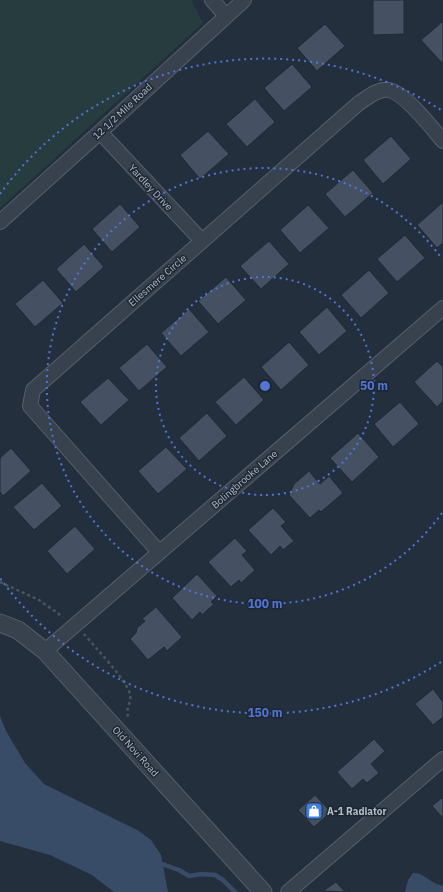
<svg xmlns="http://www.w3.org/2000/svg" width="443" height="892" font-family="'IBM Plex Sans',sans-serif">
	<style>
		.green { fill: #263c3f }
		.water { fill: #394c67 }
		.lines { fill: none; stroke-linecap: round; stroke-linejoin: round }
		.stream { stroke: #394c67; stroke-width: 4.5 }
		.building { fill: #455162; stroke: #1f2835 }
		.minor-casing { stroke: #565f6c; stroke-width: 16 }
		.tertiary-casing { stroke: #565f6c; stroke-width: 19 }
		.path { stroke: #44595c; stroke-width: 2.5; stroke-dasharray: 3 3; stroke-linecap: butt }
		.minor { stroke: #38414e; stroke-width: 14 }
		.tertiary { stroke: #38414e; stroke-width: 17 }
		.ring { fill: none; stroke: #5274d3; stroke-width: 2; stroke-dasharray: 2 4 }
		.labels { text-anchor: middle; stroke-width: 3; stroke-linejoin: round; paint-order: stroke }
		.street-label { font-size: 10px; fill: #b4bcc9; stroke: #1d2633 }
		.poi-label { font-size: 10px; font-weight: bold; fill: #b4bcc9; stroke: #1d2633; text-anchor: start }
		.centre { fill: #5274d3; stroke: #1d2633; stroke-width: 2 }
		.ring-label { font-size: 12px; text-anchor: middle; font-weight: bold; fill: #5274d3; stroke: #1d2633; stroke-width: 3; stroke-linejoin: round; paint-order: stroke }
	</style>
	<rect width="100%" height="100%" fill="#242f3e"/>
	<path class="green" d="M 0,0 L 191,0 L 203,23 L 0,208 Z"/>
	<path class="water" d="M 0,716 L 6,731 L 25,763 L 44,784 L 139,831 L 151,840 L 161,855 L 168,892 L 114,892 L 92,875 L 50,855 L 0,841 Z
		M 413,873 C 422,872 429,881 437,884 C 439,885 441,885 443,886 L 443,892 L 405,892 L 408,880 Z"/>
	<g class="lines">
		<path class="stream" d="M 159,863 L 179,870 L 189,876 L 202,874 L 215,875 L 223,880 L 235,892"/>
	</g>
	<path class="building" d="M 373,0 L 404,0 L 404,34 L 373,35 Z
		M 443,21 L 443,62 L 442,63 L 421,40 Z
		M 325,24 L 345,46 L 317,71 L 297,48 Z
		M 292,64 L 312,87 L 284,111 L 264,88 Z
		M 255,99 L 275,122 L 247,147 L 226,124 Z
		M 208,131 L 229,154 L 200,179 L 180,155 Z
		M 391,136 L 411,159 L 383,184 L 363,160 Z
		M 353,170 L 373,193 L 345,217 L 325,194 Z
		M 443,202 L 443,243 L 437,248 L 417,225 Z
		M 120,204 L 140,227 L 112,252 L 92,229 Z
		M 308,205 L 329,228 L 300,253 L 280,230 Z
		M 405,235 L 425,258 L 397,282 L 377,259 Z
		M 269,241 L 289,264 L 261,289 L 240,266 Z
		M 84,244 L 104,267 L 76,292 L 56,269 Z
		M 369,270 L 389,293 L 361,318 L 341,295 Z
		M 226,277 L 246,300 L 218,324 L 198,301 Z
		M 43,280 L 63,303 L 35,327 L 15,304 Z
		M 327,307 L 347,331 L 319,355 L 299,332 Z
		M 189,309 L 209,332 L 181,356 L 161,333 Z
		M 289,342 L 309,365 L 281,390 L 261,367 Z
		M 147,344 L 167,367 L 139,391 L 119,368 Z
		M 437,361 L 443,367 L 443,401 L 437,407 L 414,382 Z
		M 244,377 L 264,400 L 236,425 L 215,402 Z
		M 108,378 L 129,400 L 101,425 L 80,402 Z
		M 400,402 L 419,424 L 393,447 L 374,424 Z
		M 207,413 L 227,436 L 199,461 L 179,438 Z
		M 358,433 L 379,457 L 352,482 L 330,458 Z
		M 166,447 L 187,469 L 158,494 L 138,471 Z
		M 11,448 L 31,471 L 3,496 L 0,492 L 0,458 Z
		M 309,471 L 320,484 L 329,476 L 343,493 L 321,512 L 319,510 L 310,518 L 289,495 L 294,484 Z
		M 42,483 L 62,506 L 34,530 L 13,507 Z
		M 273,508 L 286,522 L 281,526 L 294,541 L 283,550 L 280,546 L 271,555 L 248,530 Z
		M 75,526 L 95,549 L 67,574 L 47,551 Z
		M 235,538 L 247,551 L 242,555 L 255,570 L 241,583 L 239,580 L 231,587 L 208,562 Z
		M 197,574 L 217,596 L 211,602 L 214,604 L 202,615 L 200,612 L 192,620 L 172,598 Z
		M 156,607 L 182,637 L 167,651 L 164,647 L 148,660 L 130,639 L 136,633 L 137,628 L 145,621 L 142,619 Z
		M 433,689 L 443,702 L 443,717 L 433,725 L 415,704 Z
		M 374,739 L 385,751 L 371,764 L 379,773 L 367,783 L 363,779 L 352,789 L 337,772 Z
		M 315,795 L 331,812 L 314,827 L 298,810 Z
		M 443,797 L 443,818 L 432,806 Z
		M 336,882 L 345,892 L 323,891 Z"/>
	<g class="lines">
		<g class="minor-casing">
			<path id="minor" d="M 212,0 L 226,16
				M 100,132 L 202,241
				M 0,222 L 100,132 L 244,0
				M 159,552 L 30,406 L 33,390 L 359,103 C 367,98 378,88 389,90 C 405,93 432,128 443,141
				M 45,651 L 443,308
				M 288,892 L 443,759"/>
		</g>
		<g class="tertiary-casing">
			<path id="tertiary" d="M 0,623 L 18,630 L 45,651 L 263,892"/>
		</g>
		<path class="path" d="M 0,582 L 39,600 L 63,617
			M 84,634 C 94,646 127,681 130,694 C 132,703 124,710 129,718"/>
		<use href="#minor" class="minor"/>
		<use href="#tertiary" class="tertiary"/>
	</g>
	<g class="ring">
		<circle cx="265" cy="386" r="109"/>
		<path d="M442 513A218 218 0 1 1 442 259"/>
		<path d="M441 662A327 327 0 0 1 0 578M0 194A327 327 0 0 1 441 110"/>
	</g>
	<defs>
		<g id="shop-square" transform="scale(0.9)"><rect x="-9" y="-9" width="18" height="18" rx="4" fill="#3f7fe0" stroke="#1d2633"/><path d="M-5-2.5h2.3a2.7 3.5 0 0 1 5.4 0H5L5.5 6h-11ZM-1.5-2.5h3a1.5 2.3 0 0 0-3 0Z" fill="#fff"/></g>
	</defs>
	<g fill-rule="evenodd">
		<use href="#shop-square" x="314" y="811"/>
	</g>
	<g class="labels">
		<g class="street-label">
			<text transform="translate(122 111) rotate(-43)" y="4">12 1/2 Mile Road</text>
			<text transform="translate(151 187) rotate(47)" y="4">Yardley Drive</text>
			<text transform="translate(157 280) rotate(-41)" y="4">Ellesmere Circle</text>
			<text transform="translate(244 479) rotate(-41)" y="4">Bolingbrooke Lane</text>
			<text transform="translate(136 751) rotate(48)" y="4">Old Novi Road</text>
		</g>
		<g class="poi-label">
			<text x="327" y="815">A-1 Radiator</text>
		</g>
	</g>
	<circle cx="265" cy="386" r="6" class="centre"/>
	<g class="ring-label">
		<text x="374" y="390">50 m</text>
		<text x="265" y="608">100 m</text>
		<text x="265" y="717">150 m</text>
	</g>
</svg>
